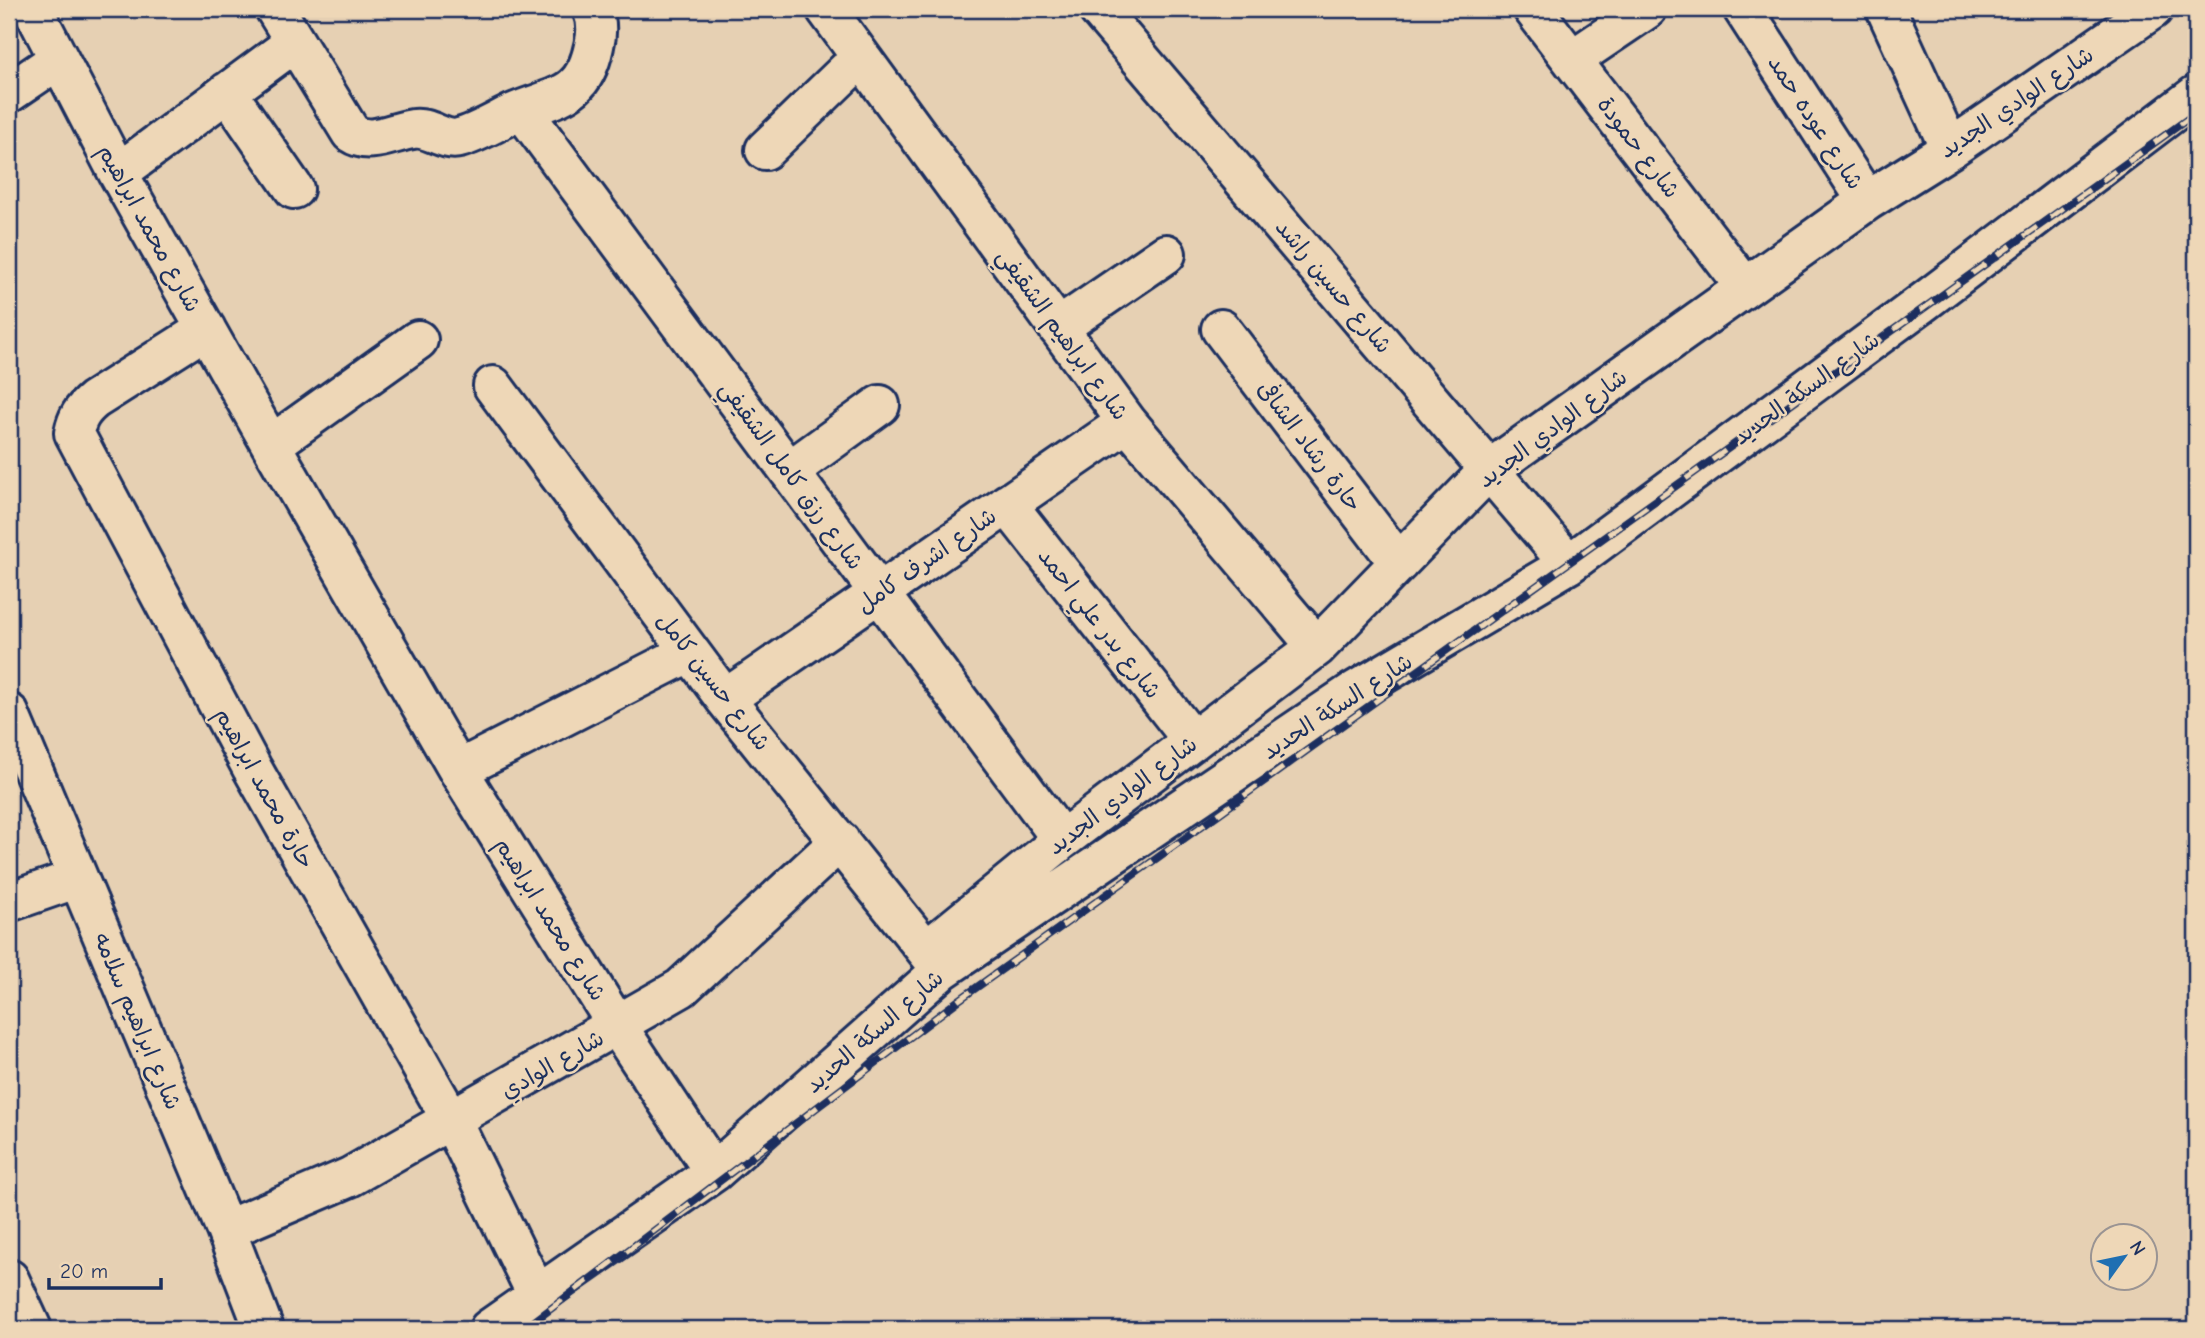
<svg xmlns="http://www.w3.org/2000/svg" width="2205" height="1338" font-family="'Comic Neue','Playpen Sans Arabic',sans-serif">
	<style>
		.lines { fill: none; stroke-linecap: round; stroke-linejoin: round }
		.minor-casing { stroke: #1b2f5e; stroke-width: 44 }
		.minor { stroke: #eed7b7; stroke-width: 38 }
		.rail-casing { stroke: #1b2f5e; stroke-width: 8 }
		.rail { stroke: #eed7b7; stroke-width: 5; stroke-dasharray: 16; stroke-linecap: butt }
		.labels { text-anchor: middle; stroke-width: 5; stroke-linejoin: round; paint-order: stroke }
		.street-label { font-size: 23px; fill: #1b2f5e; stroke: #eed7b7 }
	</style>
	<rect width="100%" height="100%" fill="#e6d0b3"/>
	<filter id="ink" filterUnits="userSpaceOnUse"><feTurbulence type="fractalNoise" baseFrequency=".0143" numOctaves="2"/><feDisplacementMap in="SourceGraphic" scale="14" xChannelSelector="R" yChannelSelector="G"/><feConvolveMatrix kernelMatrix="1 2 1 2 8 2 1 2 1" color-interpolation-filters="sRGB"/></filter>
	<g filter="url(#ink)">
		<g class="lines">
			<g class="minor-casing">
				<path id="minor" d="M 33,9 L 118,173 L 271,445 L 458,770 L 618,1027 L 714,1172
					M 275,9 L 351,133 C 370,146 392,132 413,129 C 429,126 444,142 459,138 C 476,134 497,121 514,113 C 556,95 583,99 594,46 C 597,34 597,20 592,9
					M 826,9 L 1127,422 L 1317,647
					M 1098,9 L 1569,564
					M 1533,9 L 1745,287
					M 1743,9 L 1867,201
					M 1886,9 L 1950,149
					M 1573,59 L 1647,9
					M 227,92 L 294,189
					M 9,93 L 59,59
					M 522,110 L 1062,840
					M 765,150 L 861,57
					M 118,173 L 294,43
					M 1058,328 L 1166,254
					M 206,329 L 94,400 C 82,410 77,418 74,433 L 252,768 L 452,1121 L 537,1295
					M 1221,329 L 1399,563
					M 493,386 L 725,699 L 941,969
					M 271,445 L 418,340
					M 789,471 L 880,405
					M 1007,504 L 1193,741
					M 725,699 L 1127,422
					M 9,713 L 226,1230 L 264,1329
					M 458,770 L 690,652
					M 9,902 L 78,878
					M 927,950 L 1062,840 L 1317,647 L 1490,469 L 1867,201 L 1950,149 L 2153,9
					M 226,1230 L 350,1177 L 681,988 L 840,841
					M 9,1279 L 32,1329
					M 489,1329 L 714,1172 L 942,970 L 1353,692 L 1569,564 L 1925,301 L 2196,95"/>
			</g>
			<use href="#minor" class="minor"/>
			<g class="rail-casing">
				<path id="rail" d="M 524,1329 L 959,1000 L 2196,113"/>
			</g>
			<use href="#rail" class="rail"/>
		</g>
	</g>
	<g class="labels">
		<g class="street-label">
			<text transform="translate(2016 102) rotate(-34)" y="8">شارع الوادي الجديد</text>
			<text transform="translate(1816 122) rotate(57)" y="8">شارع عوده حمد</text>
			<text transform="translate(1639 147) rotate(53)" y="8">شارع حمودة</text>
			<text transform="translate(150 228) rotate(61)" y="8">شارع محمد ابراهيم</text>
			<text transform="translate(1334 286) rotate(50)" y="8">شارع حسين راشد</text>
			<text transform="translate(1063 334) rotate(54)" y="8">شارع ابراهيم الشقيفي</text>
			<text transform="translate(1806 388) rotate(-36)" y="8">شارع السكة الحديد</text>
			<text transform="translate(1552 428) rotate(-37)" y="8">شارع الوادي الجديد</text>
			<text transform="translate(1310 446) rotate(53)" y="8">حارة رشاد الشافى</text>
			<text transform="translate(792 475) rotate(54)" y="8">شارع رزق كامل الشقيفي</text>
			<text transform="translate(926 560) rotate(-35)" y="8">شارع اشرف كامل</text>
			<text transform="translate(1100 623) rotate(52)" y="8">شارع بدر علي احمد</text>
			<text transform="translate(714 681) rotate(52)" y="8">شارع حسين كامل</text>
			<text transform="translate(1337 706) rotate(-33)" y="8">شارع السكة الحديد</text>
			<text transform="translate(265 788) rotate(61)" y="8">حارة محمد ابراهيم</text>
			<text transform="translate(1122 795) rotate(-37)" y="8">شارع الوادي الجديد</text>
			<text transform="translate(551 919) rotate(58)" y="8">شارع محمد ابراهيم</text>
			<text transform="translate(138 1021) rotate(67)" y="8">شارع ابراهيم سلامه</text>
			<text transform="translate(874 1031) rotate(-41)" y="8">شارع السكة الحديد</text>
			<text transform="translate(552 1064) rotate(-30)" y="8">شارع الوادي</text>
		</g>
	</g>
	<rect width="2205" height="1338" fill="none" stroke="#eed7b7" stroke-width="35"/>
	<rect x="18" y="18" width="2170" height="1303" fill="none" stroke="#1b2f5e" stroke-width="2.5" filter="url(#ink)"/>
	<g transform="translate(2124 1257) rotate(57)"><circle r="33" fill="#eed7b7" stroke="#9a9493" stroke-width="2"/>
	<path d="M0-5L12 26L0 18L-12 26Z" fill="#1f6fb2"/>
	<text y="-10" font-size="19" font-weight="bold" text-anchor="middle" fill="#1b2f5e">N</text>
	</g>
	<path d="M49 1278v10h112v-10" fill="none" stroke="#1b2f5e" stroke-width="3.5"/>
	<text x="60" y="1278" font-size="21" fill="#1b2f5e" stroke="#eed7b7" stroke-width="5" paint-order="stroke">20 m</text>
</svg>
